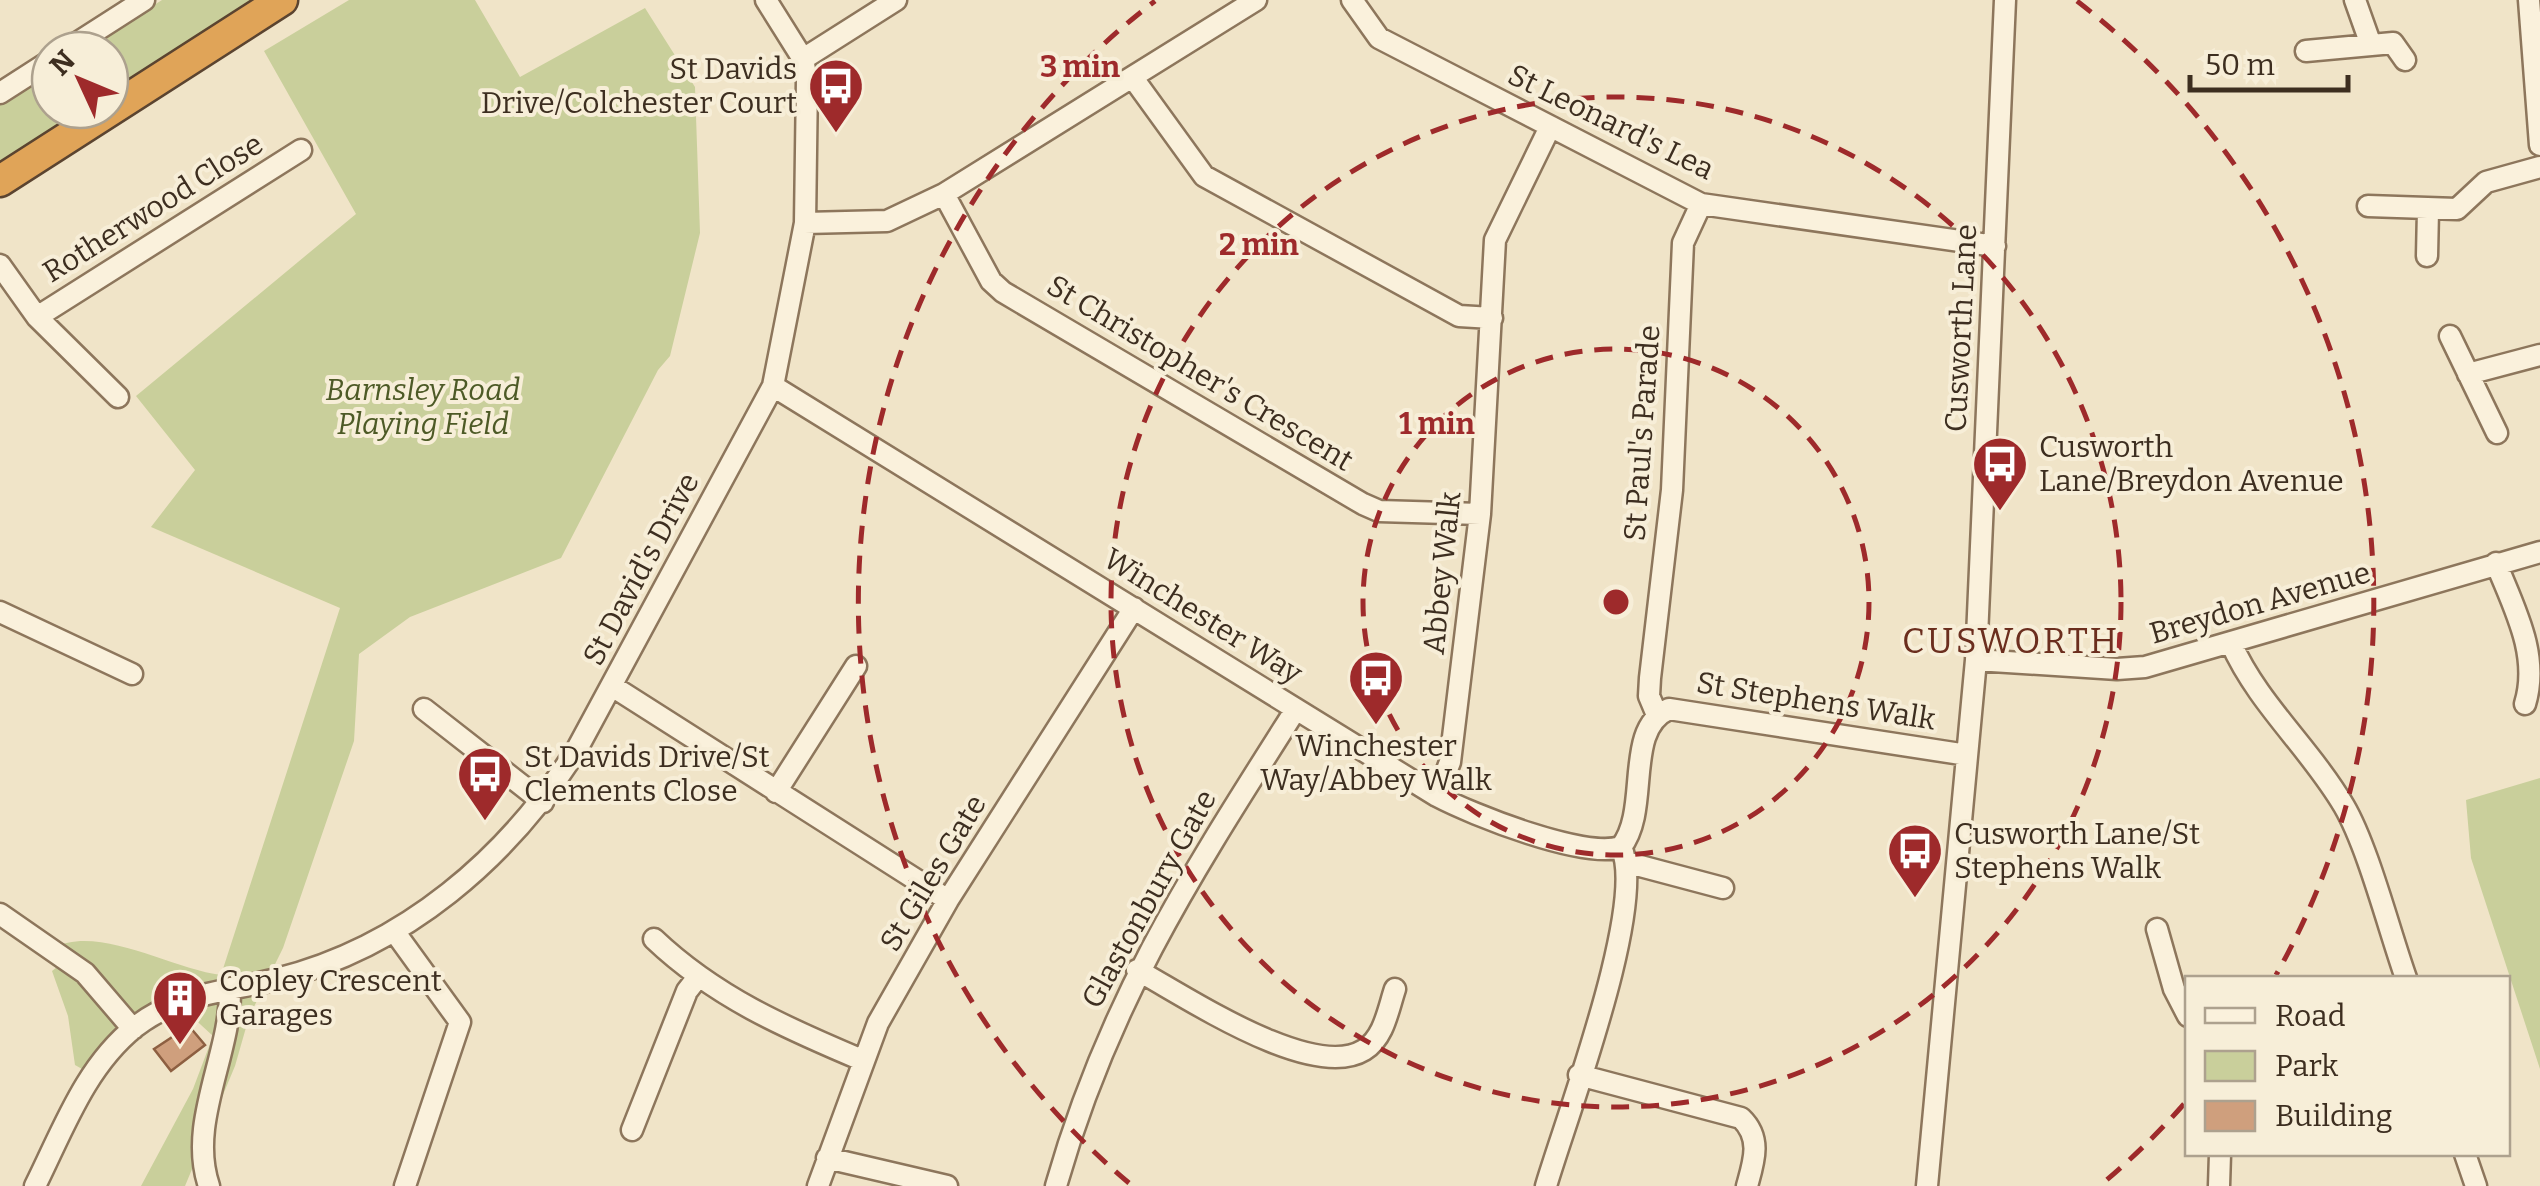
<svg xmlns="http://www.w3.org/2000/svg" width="2540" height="1186" font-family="Bitter,serif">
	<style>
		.green { fill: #c9cf9b }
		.building { fill: #cf9f7d; stroke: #8d5f41; stroke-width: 2.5 }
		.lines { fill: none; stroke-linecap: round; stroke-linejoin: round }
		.minor-casing { stroke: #8d765c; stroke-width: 25 }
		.highway-casing { stroke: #5b4430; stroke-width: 35 }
		.minor { stroke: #faf1dc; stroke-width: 20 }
		.highway { stroke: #e0a458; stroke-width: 30 }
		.ring { fill: none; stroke: #9e2a2b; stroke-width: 5; stroke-dasharray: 18 12 }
		.labels { text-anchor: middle; stroke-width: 8; stroke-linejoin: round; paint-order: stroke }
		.poi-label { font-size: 30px; fill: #3d2e20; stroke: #f7eed8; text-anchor: start }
		.street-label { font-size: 30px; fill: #3d2e20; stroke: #f7eed8 }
		.park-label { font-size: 30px; font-style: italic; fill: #4d5a26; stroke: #f7eed8 }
		.quarter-label { font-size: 35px; letter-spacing: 2.5px; fill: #6b2e1e; stroke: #f7eed8 }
		.centre { fill: #9e2a2b; stroke: #f7eed8; stroke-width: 5 }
		.ring-label { font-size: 30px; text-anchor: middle; font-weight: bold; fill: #9e2a2b; stroke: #f7eed8; stroke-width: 8; stroke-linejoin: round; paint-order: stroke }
	</style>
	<rect width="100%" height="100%" fill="#f0e4c8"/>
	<path class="green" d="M 162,0 L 252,0 L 110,93 L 110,50 L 83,50 Z
		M 349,0 L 475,0 L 520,77 L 645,8 L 695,87 L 700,233 L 670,356 L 658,370 L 561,558 L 410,617 L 359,654 L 354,741 L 283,948 L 249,1017 L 235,1066 L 185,1186 L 141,1186 L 193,1089 L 213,1036 L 176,1002 L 91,1074 L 75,1065 L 68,1016 L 52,971 L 67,959 L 53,948 C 98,924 172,969 221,975 L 340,608 L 151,527 L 195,470 L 136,396 L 356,214 L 264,51 Z
		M 50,71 L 50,110 L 84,110 L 0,165 L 0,103 Z
		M 2540,778 L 2540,1069 L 2471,858 L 2466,800 Z"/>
	<path class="building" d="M 189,1026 L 205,1045 L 171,1071 L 154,1049 Z"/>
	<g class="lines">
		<g class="minor-casing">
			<path id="minor" d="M 1352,0 L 1379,38 L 1701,204 L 1995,246
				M 2355,0 L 2371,45
				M 2529,0 L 2540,145
				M 66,50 L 144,0
				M 2306,51 L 2393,43 L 2405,60
				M 803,59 L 896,0
				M 1133,78 L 1204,176 L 1459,316 L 1492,318
				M 0,93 L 50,61
				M 944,194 L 991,281 L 1003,292 L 1363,504 L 1379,511 L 1480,514
				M 2368,206 L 2457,209 L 2486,182 L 2540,167
				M 805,223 L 887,221 L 944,194 L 1256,0
				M 2427,256 L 2428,210
				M 0,265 L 37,317 L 118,397
				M 37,317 L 301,150
				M 2450,336 L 2497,433
				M 2468,374 L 2540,355
				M 773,386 L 1437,796 C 1473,815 1584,859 1621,847
				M 2496,563 C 2514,608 2540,655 2525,704
				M 0,612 L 132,674
				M 2231,643 C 2258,704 2310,748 2344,806 C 2368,847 2389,930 2406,978
				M 1976,660 L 2117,669 L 2145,667 L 2540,552
				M 612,686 L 948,900
				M 424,709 L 543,802
				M 1657,715 L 1649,696 L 1650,678 L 1672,490 L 1683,243 L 1701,204
				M 776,792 L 856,666
				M 1437,796 L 1450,762 L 1480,514 L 1495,240 L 1550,127
				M 1621,847 C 1651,809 1623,729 1669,709 L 1967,755
				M 1629,863 L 1723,888
				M 0,914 L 85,973 L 133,1029
				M 2157,929 L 2174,989 L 2188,1016
				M 394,931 L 460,1022 L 405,1186
				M 654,939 C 715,997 786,1028 862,1060
				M 1137,970 C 1185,996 1312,1082 1364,1050 C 1384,1038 1388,1010 1395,989
				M 1579,1075 L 1741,1118 C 1762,1138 1754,1161 1747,1186
				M 632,1130 L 687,991 L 698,977
				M 2465,1154 L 2476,1186
				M 827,1158 L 947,1186
				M 35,1186 C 63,1130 85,1067 135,1027 C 179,993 225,992 277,979 C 405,947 508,858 577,749 L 773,386 L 805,223 L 807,80 L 803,59 L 766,0
				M 209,1186 C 187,1122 232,1053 230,988
				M 818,1186 L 878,1023 L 948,900 L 1134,608
				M 1056,1186 C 1109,999 1194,870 1296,709
				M 1546,1186 C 1566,1118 1648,903 1621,847
				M 1927,1186 L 1976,660 L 2005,0
				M 2219,1186 L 2220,1154"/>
		</g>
		<g class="highway-casing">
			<path id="highway" d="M 0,181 L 282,0"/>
		</g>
		<use href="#minor" class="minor"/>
		<use href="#highway" class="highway"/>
	</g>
	<g class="ring">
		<circle cx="1616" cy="602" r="253"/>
		<circle cx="1616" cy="602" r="505"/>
		<path d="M2184 1104A758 758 0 0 1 2103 1183M1129 1183A758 758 0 0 1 1155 1M2077 1A758 758 0 0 1 2276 975"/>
	</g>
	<defs>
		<g id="bus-pin" transform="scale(2.875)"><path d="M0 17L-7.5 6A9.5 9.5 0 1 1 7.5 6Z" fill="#9e2a2b" stroke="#f7eed8"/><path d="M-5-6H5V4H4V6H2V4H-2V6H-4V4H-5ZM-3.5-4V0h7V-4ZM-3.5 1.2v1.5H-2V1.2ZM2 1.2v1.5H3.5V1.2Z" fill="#fff"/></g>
		<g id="building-pin" transform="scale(2.875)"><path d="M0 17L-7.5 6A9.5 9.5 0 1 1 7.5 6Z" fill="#9e2a2b" stroke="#f7eed8"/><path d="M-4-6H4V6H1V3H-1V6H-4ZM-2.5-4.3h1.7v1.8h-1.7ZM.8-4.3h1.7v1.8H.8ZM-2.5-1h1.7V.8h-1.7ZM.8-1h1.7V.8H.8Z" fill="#fff"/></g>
	</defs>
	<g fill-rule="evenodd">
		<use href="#bus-pin" x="836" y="86"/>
		<use href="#bus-pin" x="2000" y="464"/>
		<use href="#bus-pin" x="1376" y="678"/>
		<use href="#bus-pin" x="485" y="774"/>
		<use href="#bus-pin" x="1915" y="851"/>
		<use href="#building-pin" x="180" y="998"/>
	</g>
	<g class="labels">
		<g class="poi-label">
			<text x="797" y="79" text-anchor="end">St Davids<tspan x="797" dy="34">Drive/Colchester Court</tspan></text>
			<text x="2039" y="457">Cusworth<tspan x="2039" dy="34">Lane/Breydon Avenue</tspan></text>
			<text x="1376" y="756" text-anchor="middle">Winchester<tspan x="1376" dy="34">Way/Abbey Walk</tspan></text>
			<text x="524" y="767">St Davids Drive/St<tspan x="524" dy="34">Clements Close</tspan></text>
			<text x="1954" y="844">Cusworth Lane/St<tspan x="1954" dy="34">Stephens Walk</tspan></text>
			<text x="219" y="991">Copley Crescent<tspan x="219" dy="34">Garages</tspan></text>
		</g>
		<g class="street-label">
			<text transform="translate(1611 122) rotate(26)" y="10">St Leonard's Lea</text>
			<text transform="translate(153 208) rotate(-32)" y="10">Rotherwood Close</text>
			<text transform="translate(1961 328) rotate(-87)" y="10">Cusworth Lane</text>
			<text transform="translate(1200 373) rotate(31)" y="10">St Christopher's Crescent</text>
			<text transform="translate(1642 433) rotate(-86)" y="10">St Paul's Parade</text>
			<text transform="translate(641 569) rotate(-62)" y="10">St David's Drive</text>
			<text transform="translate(1442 573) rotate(-84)" y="10">Abbey Walk</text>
			<text transform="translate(2260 603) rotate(-16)" y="10">Breydon Avenue</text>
			<text transform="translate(1203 616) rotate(32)" y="10">Winchester Way</text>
			<text transform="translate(1816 701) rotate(9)" y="10">St Stephens Walk</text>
			<text transform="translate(933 873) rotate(-59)" y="10">St Giles Gate</text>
			<text transform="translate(1149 899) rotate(-61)" y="10">Glastonbury Gate</text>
		</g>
		<g class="park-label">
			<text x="423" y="400">Barnsley Road<tspan x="423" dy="34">Playing Field</tspan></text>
		</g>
		<g class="quarter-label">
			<text x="2011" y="653">CUSWORTH</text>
		</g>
	</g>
	<circle cx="1616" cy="602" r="15" class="centre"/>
	<g class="ring-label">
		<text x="1080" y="77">3 min</text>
		<text x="1259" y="255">2 min</text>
		<text x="1437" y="434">1 min</text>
	</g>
	<rect x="2185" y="976" width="325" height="180" fill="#f7eed8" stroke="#ada18e" stroke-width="2.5"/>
	<rect x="2205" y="1008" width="50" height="15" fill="#faf1dc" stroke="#ada18e" stroke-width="2.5"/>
	<text x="2275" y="1026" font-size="30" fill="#3d2e20">Road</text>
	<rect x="2205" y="1051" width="50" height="30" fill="#c9cf9b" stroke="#ada18e" stroke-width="2.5"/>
	<text x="2275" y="1076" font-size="30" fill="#3d2e20">Park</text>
	<rect x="2205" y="1101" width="50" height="30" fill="#cf9f7d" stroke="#ada18e" stroke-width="2.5"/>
	<text x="2275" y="1126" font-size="30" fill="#3d2e20">Building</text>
	<g transform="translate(80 80) rotate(314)"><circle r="48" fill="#f7eed8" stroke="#ada18e" stroke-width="2.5"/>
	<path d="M0-8L18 38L0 25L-18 38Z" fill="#9e2a2b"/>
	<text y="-15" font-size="28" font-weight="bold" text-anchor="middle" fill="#3d2e20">N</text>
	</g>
	<path d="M2190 75v15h158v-15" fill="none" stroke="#3d2e20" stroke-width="5"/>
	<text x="2205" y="75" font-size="30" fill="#3d2e20" stroke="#f7eed8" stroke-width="8" paint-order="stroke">50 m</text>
</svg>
